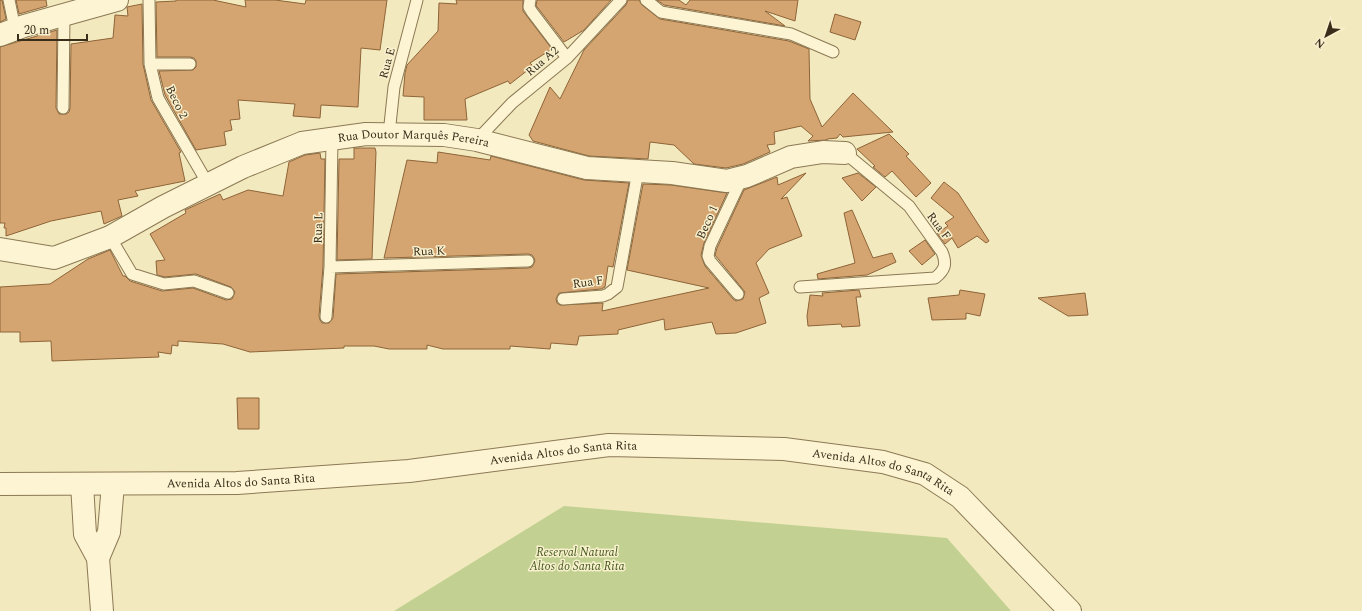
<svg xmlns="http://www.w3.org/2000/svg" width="1362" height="611" font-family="Spectral,serif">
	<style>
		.green { fill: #c2d191 }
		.building { fill: #d4a570; stroke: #8e6438 }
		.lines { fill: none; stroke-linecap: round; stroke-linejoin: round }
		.service-casing { stroke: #8c7955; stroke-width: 13 }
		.minor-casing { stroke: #8c7955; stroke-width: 24 }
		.tertiary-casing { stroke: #8c7955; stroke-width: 24 }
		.service { stroke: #fcf4d2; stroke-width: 11 }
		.minor { stroke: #fcf4d2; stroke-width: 22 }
		.tertiary { stroke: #fcf4d2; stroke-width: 22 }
		.labels { text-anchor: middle; stroke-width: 3; stroke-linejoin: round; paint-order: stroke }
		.street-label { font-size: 12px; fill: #3a2e1b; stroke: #f9f1ce }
		.park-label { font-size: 12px; font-style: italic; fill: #44591f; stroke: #f9f1ce }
	</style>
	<rect width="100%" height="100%" fill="#f2e9be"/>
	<path class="green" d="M 564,506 L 947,538 L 1011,611 L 394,611 Z"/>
	<path class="building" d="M 0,0 L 2,0 L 6,19 L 0,22 Z
		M 16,0 L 46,0 L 47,6 L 19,14 Z
		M 176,0 L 213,0 L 246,7 L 245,0 L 275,0 L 305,4 L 306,0 L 387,0 L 380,50 L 361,48 L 358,107 L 321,105 L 320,118 L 293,116 L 295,104 L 238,100 L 240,119 L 230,120 L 232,130 L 224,132 L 226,145 L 196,150 L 165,95 L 159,71 L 193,70 L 196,67 L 196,61 L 194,58 L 190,57 L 157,57 L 156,2 L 176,1 Z
		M 456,0 L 523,0 L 523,11 L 552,49 L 530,63 L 533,66 L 510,84 L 508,81 L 465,99 L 467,120 L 424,120 L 424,97 L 403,96 L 405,73 L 407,65 L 438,31 L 439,3 L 457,4 Z
		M 537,0 L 611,0 L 584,30 L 564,42 L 538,8 L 536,6 Z
		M 628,0 L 639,0 L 642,5 L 660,19 L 789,41 L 809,49 L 810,99 L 822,127 L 853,93 L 893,132 L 843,137 L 840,134 L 837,138 L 827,139 L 827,140 L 808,141 L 813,136 L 801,126 L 774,132 L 775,144 L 767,145 L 770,152 L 743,164 L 726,168 L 694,164 L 674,145 L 650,142 L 648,159 L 589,156 L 533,141 L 529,135 L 550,87 L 560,99 L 584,50 L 626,5 Z
		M 657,0 L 679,0 L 686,5 L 690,0 L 798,0 L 795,21 L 765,11 L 785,26 L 664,5 Z
		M 142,4 L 143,64 L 151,100 L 181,152 L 179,153 L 185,181 L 135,191 L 138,196 L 118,200 L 122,216 L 104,224 L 101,211 L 51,221 L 6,236 L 6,228 L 4,228 L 5,223 L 0,223 L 0,47 L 57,30 L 56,108 L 59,114 L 66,114 L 69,112 L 70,108 L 71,44 L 113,38 L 115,15 L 128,16 L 127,7 Z
		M 835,14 L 861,22 L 855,40 L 830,32 Z
		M 889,134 L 909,154 L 906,156 L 931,183 L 916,197 L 892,171 L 885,177 L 873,167 L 875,166 L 857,149 Z
		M 354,148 L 375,148 L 376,152 L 372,259 L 337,260 L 339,159 L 354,159 Z
		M 438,152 L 490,160 L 491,156 L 584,180 L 629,183 L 613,267 L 608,266 L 605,287 L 601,289 L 559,293 L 556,299 L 557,303 L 560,305 L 603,303 L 602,311 L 709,288 L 627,270 L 643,184 L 671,185 L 727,193 L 704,243 L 701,255 L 705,266 L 733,299 L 736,301 L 743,299 L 745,292 L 715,255 L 717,248 L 744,190 L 777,177 L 778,185 L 806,173 L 781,199 L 787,197 L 802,236 L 769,249 L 756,263 L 769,293 L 759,298 L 766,323 L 736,333 L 716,334 L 712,322 L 665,330 L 664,319 L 618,330 L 618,334 L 579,336 L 577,345 L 551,343 L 550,349 L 510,346 L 510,349 L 443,349 L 427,345 L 427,349 L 389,349 L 374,346 L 344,346 L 344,348 L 250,352 L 223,344 L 178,341 L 178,346 L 172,345 L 171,354 L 158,352 L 159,357 L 52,361 L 51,341 L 20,342 L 20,332 L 0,332 L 0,287 L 50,284 L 88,259 L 110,250 L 123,276 L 125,276 L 130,281 L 162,291 L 193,288 L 226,300 L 232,299 L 235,292 L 231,287 L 196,274 L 165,277 L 157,275 L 156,261 L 165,260 L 150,234 L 186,213 L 185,210 L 220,194 L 223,200 L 248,190 L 283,196 L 289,162 L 305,155 L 320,153 L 321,159 L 325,159 L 323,267 L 319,316 L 320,320 L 322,323 L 329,323 L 333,318 L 336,274 L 528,268 L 532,267 L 535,261 L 534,258 L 532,255 L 528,254 L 384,258 L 407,160 L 437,163 Z
		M 858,173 L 876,187 L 862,201 L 842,178 Z
		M 944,182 L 958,193 L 989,241 L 986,243 L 977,236 L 958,248 L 952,238 L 945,244 L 937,233 L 948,226 L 945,223 L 954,217 L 931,198 Z
		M 852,210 L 873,258 L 892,253 L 896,262 L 867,275 L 818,279 L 817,274 L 855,263 L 844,213 Z
		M 925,240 L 935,254 L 922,265 L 909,251 Z
		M 859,290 L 861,297 L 856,297 L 860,326 L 842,327 L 841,324 L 808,326 L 807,316 L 810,295 L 823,296 L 822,293 Z
		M 960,290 L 985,294 L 980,316 L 966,313 L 966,319 L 932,320 L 928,298 L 959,295 Z
		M 1085,293 L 1088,315 L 1068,316 L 1038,298 Z
		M 237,398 L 259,398 L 259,429 L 238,429 Z"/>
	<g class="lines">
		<g class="service-casing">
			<path id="service" d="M 9,0 L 15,29
				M 149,0 L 150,64 L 158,98 L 208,184
				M 530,0 L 529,7 L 532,12 L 567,58
				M 646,0 L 661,12 L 791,34 L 833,52
				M 150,64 L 190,64
				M 63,108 L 64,14
				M 389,134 L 394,87 L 417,0
				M 477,140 L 512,103 L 567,58 L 621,0
				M 110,237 L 132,274 L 164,284 L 194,281 L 228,293
				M 330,267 L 528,261
				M 800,287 L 935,278 C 945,270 947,264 942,252 L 909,206 L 845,153
				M 738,294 L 710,261 L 708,256 L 710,246 L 742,178
				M 563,299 L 603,296 L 608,294 L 617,287 L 638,171
				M 326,317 L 330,267 L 332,138"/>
		</g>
		<g class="minor-casing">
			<g id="minor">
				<path d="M 0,35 L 24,26 L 117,0"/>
				<path id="s1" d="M 0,249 L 54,258 L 110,237 L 163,207 L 243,167 L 302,143 L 366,134 L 444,135 L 477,140 L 587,168 L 672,173 L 727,181 L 747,176 L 791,157 L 823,152 L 845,153"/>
				<path d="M 82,484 L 85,534 L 98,558 L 102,611"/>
				<path d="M 98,558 L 109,532 L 113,484"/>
			</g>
		</g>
		<g class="tertiary-casing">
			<g id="tertiary">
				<path id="s2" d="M 0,484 L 237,483 L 409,471 L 609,445 L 784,449 L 883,462 L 925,474 L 960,497 L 1070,611"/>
			</g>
		</g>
		<use href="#service" class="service"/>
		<use href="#minor" class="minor"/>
		<use href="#tertiary" class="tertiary"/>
	</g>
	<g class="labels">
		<g class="street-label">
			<text transform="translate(542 61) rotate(-40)" y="4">Rua A2</text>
			<text transform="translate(387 63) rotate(-75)" y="4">Rua E</text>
			<text transform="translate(177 102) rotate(64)" y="4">Beco 2</text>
			<text dy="4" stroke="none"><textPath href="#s1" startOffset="441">Rua Doutor Marquês Pereira</textPath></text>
			<text transform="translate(707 222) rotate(-66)" y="4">Beco 1</text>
			<text transform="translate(939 226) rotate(53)" y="4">Rua F</text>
			<text transform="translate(318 228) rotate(-89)" y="4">Rua L</text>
			<text transform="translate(429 251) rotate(-2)" y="4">Rua K</text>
			<text transform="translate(588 282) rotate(-8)" y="4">Rua F</text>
			<text dy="4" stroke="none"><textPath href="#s2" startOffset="565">Avenida Altos do Santa Rita</textPath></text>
			<text dy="4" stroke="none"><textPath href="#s2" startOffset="889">Avenida Altos do Santa Rita</textPath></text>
			<text dy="4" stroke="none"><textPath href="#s2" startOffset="241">Avenida Altos do Santa Rita</textPath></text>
		</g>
		<g class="park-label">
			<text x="577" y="556">Reserval Natural<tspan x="577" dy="14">Altos do Santa Rita</tspan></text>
		</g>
	</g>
	<g transform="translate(1326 36) rotate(220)" stroke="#f9f1ce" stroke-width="3" paint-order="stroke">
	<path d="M0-3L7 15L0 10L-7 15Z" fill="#3a2e1b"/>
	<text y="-6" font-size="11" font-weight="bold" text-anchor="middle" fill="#3a2e1b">N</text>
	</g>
	<path d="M18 34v6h69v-6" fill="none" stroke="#3a2e1b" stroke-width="2"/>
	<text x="24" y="34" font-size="12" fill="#3a2e1b" stroke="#f9f1ce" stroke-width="3" paint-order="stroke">20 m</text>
</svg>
